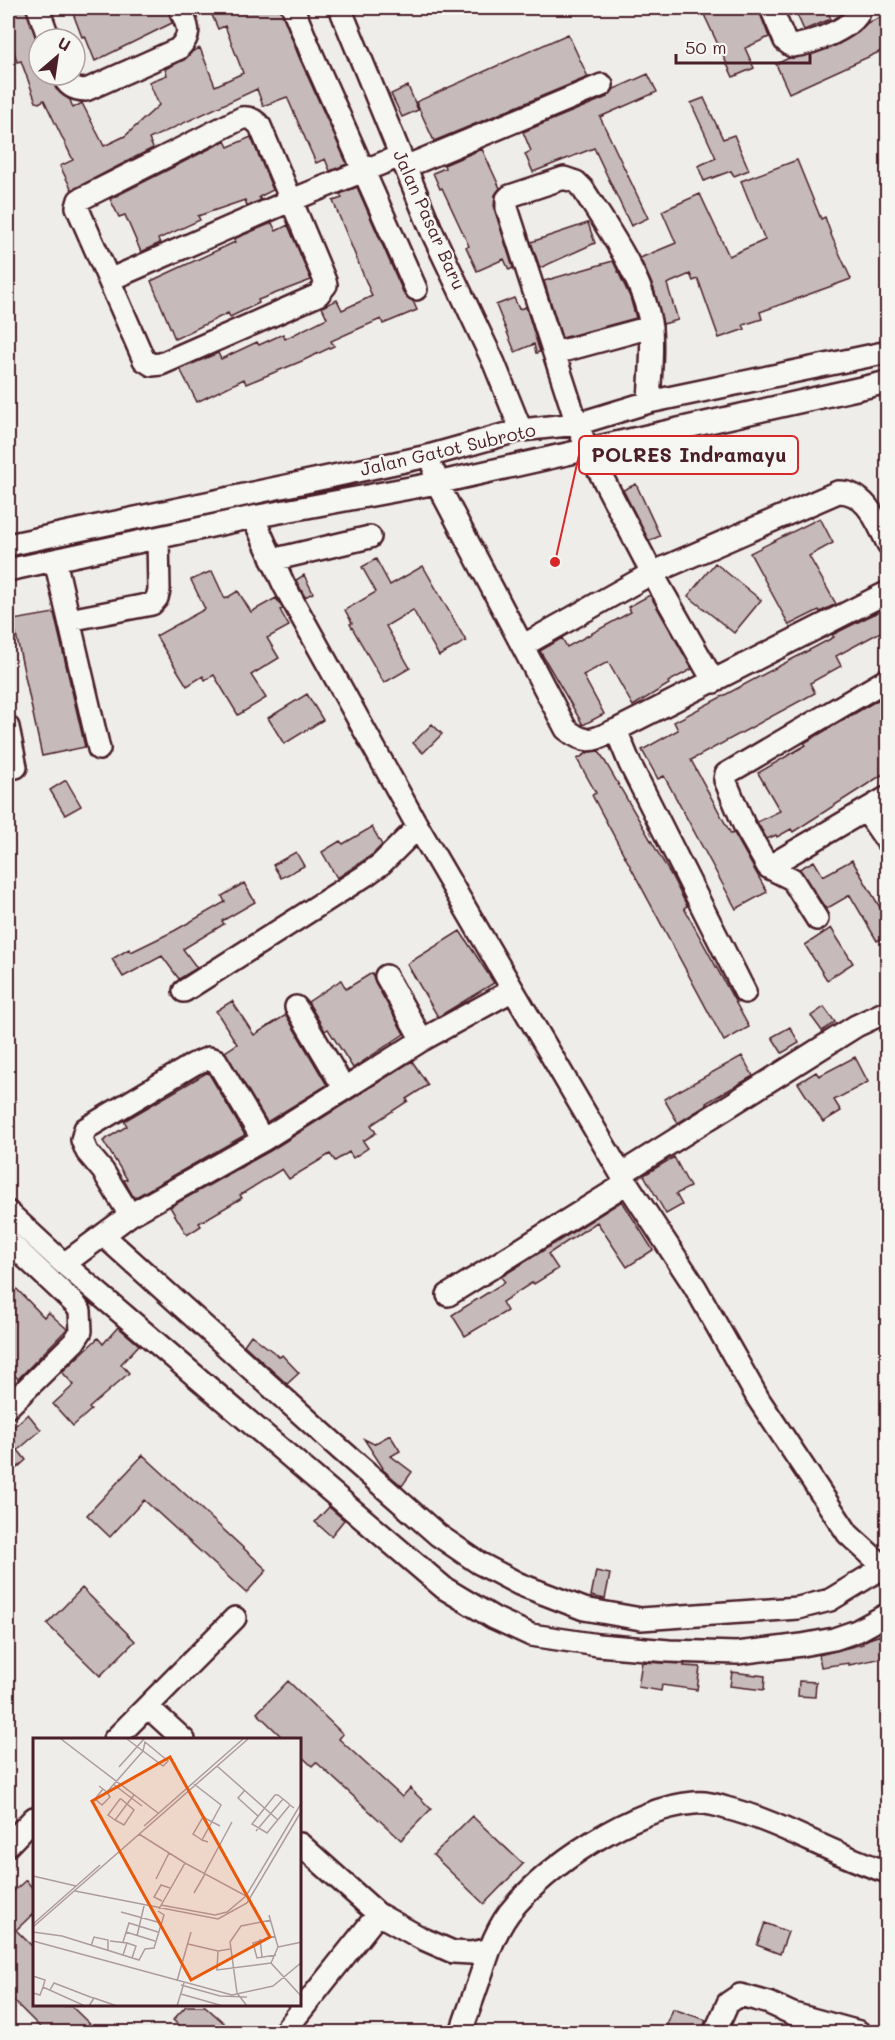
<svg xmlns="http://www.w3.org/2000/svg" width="895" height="2040" font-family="Mali,sans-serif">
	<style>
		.building { fill: #c6babb; stroke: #4a1f2b; stroke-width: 1.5 }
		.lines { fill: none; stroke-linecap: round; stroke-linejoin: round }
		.minor-casing { stroke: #4a1f2b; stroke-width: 26 }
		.minor { stroke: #f6f6f2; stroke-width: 21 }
		.labels { text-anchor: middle; stroke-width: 4.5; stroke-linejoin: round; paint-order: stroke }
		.street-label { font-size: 18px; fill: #4a1f2b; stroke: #f6f6f2 }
		.inset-road { fill: none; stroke: #ad9b9e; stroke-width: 1.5 }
		.view { fill: #e8590c; fill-opacity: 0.15; stroke: #e8590c; stroke-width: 3 }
		.inset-edge { fill: none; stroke: #4a1f2b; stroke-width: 3 }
		.leader { fill: none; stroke: #d62828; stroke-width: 2 }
		.callout-dot { fill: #d62828; stroke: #f6f6f2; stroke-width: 2 }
		.callout { fill: #f6f6f2; stroke: #d62828; stroke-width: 2 }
		.callout-label { font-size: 20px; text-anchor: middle; font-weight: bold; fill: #4a1f2b }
	</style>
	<rect width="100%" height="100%" fill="#efedea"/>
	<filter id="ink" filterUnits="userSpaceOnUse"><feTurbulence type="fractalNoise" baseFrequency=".0167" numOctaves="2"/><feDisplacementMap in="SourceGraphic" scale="12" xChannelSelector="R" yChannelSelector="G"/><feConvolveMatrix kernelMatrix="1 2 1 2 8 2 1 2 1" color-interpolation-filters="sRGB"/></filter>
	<g filter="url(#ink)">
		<path class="building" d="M 8,8 L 26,8 L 39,46 L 39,75 L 50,75 L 56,89 L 70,100 L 73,108 L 82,103 L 104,146 L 125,136 L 159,105 L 149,82 L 167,75 L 165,69 L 184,60 L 193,51 L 200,48 L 215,86 L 243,73 L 225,26 L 218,29 L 209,8 L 280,8 L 299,57 L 347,164 L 330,171 L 325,159 L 316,163 L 287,97 L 263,106 L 257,89 L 149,139 L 153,148 L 72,190 L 60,166 L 73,160 L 44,100 L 39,103 L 36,102 L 21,61 L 17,62 L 8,30 Z
			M 71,8 L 167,8 L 172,23 L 95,61 L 85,36 L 82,37 Z
			M 701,8 L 758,8 L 769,37 L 745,48 L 754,68 L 733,77 Z
			M 794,8 L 826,8 L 831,19 L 804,30 Z
			M 888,14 L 888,48 L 789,93 L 776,64 L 789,58 L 813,54 L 837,45 L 859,32 L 867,23 Z
			M 568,34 L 588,77 L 434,141 L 416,102 Z
			M 648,74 L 657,92 L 600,117 L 648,218 L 631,226 L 594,148 L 533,172 L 525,154 L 531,151 L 523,132 L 607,97 L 614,89 Z
			M 408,86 L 418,110 L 402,117 L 391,94 Z
			M 704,98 L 723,139 L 734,135 L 749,170 L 734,176 L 731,171 L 704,181 L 698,166 L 716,158 L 691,103 Z
			M 251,137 L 273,190 L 259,197 L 261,200 L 247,206 L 245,200 L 198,216 L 200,220 L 158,239 L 160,243 L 141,252 L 125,215 L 119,217 L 110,199 L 225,141 L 228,147 Z
			M 482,149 L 500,188 L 495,195 L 494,208 L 513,268 L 509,270 L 504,259 L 477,271 L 466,247 L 469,246 L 442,188 L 440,189 L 433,173 L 445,168 L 444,165 Z
			M 797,160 L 821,219 L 825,217 L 832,237 L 851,279 L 760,312 L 762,319 L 743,325 L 745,329 L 719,338 L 698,279 L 693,281 L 690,274 L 667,284 L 678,320 L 663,324 L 654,289 L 640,258 L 676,243 L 662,211 L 700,194 L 729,256 L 765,240 L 741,181 Z
			M 357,187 L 404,294 L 413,301 L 417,310 L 383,324 L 381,319 L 358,329 L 331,341 L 334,346 L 302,361 L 246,384 L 244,379 L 197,402 L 180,369 L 218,353 L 221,359 L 257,342 L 259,345 L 283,334 L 285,339 L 327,318 L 322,307 L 324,306 L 337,300 L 342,310 L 372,296 L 333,201 L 342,198 L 340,194 Z
			M 272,223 L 276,231 L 288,225 L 311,280 L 258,300 L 259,303 L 230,317 L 228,313 L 175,339 L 151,281 L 235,242 L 234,239 Z
			M 588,223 L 595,243 L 540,268 L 531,242 Z
			M 613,261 L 630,297 L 636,318 L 562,338 L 544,281 Z
			M 514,298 L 519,309 L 526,307 L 540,352 L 536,353 L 534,344 L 515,352 L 496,305 Z
			M 636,484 L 660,536 L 649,541 L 623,490 Z
			M 820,518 L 833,543 L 809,556 L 836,604 L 820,612 L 819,610 L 789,625 L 750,553 Z
			M 376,559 L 390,585 L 423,566 L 466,641 L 439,656 L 413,610 L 386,626 L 410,668 L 384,683 L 350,624 L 352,623 L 345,610 L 376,592 L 362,567 Z
			M 715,563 L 761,600 L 734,633 L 688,596 Z
			M 212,571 L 225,599 L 238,591 L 251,612 L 276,598 L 283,609 L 280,610 L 289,626 L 267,638 L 279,658 L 251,675 L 266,698 L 238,715 L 214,675 L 205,680 L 203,676 L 187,686 L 156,636 L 205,609 L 191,580 Z
			M 304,575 L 313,593 L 305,597 L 296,580 Z
			M 650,595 L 692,669 L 668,682 L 669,684 L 633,706 L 608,662 L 583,675 L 604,714 L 583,725 L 540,651 L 562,638 L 567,647 L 631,612 L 628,607 Z
			M 888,607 L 888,628 L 836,656 L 841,666 L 810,683 L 815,693 L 691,760 L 731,834 L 734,833 L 767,892 L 736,909 L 664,776 L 658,779 L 642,750 L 678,730 L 674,722 L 834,637 L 832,635 Z
			M 54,613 L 85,747 L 42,756 L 13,620 Z
			M 307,694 L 323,720 L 284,744 L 268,718 Z
			M 888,694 L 888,771 L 793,832 L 791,829 L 777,837 L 776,835 L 767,839 L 757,822 L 780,811 L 758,773 L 806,745 L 804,743 Z
			M 432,724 L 442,734 L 423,753 L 413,743 Z
			M 599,751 L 671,875 L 687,906 L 684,908 L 749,1027 L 724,1041 L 592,795 L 596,793 L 577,759 L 589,752 Z
			M 66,780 L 81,806 L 65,815 L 50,790 Z
			M 372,827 L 382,845 L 373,854 L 337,878 L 322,852 L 340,841 L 343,844 Z
			M 296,852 L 304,866 L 281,878 L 273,865 Z
			M 852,860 L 888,921 L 888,935 L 877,941 L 850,895 L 826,909 L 799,869 L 814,861 L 823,876 Z
			M 244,883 L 255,902 L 222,921 L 224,924 L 183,949 L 197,968 L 179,979 L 162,956 L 123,977 L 112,959 L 129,949 L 131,952 L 174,931 L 225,902 L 222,896 Z
			M 831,928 L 853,963 L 827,980 L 805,945 Z
			M 460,931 L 494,983 L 438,1017 L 407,964 Z
			M 372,973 L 375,982 L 404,1034 L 353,1068 L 328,1029 L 325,1031 L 308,1002 L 341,980 L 346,989 Z
			M 232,1001 L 254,1035 L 286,1015 L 327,1085 L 267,1122 L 225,1052 L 237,1044 L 216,1011 Z
			M 824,1007 L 835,1022 L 822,1031 L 811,1016 Z
			M 790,1027 L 799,1043 L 782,1053 L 772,1037 Z
			M 742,1056 L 753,1076 L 706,1103 L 707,1105 L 678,1123 L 664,1099 Z
			M 855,1057 L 868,1082 L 834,1100 L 841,1111 L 823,1122 L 798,1083 L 816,1072 L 819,1076 Z
			M 412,1061 L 428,1085 L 406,1099 L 408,1101 L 371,1125 L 376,1133 L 363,1141 L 368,1148 L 353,1158 L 349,1152 L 335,1161 L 330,1154 L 289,1179 L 282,1169 L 240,1195 L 242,1198 L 199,1223 L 201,1226 L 187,1235 L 170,1207 L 270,1151 Z
			M 208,1072 L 245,1135 L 134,1198 L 124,1180 L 127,1179 L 103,1141 L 127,1126 L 124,1121 Z
			M 674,1157 L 690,1187 L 676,1194 L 682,1205 L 666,1214 L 644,1175 Z
			M 622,1201 L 653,1250 L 627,1267 L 597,1222 L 548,1254 L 558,1269 L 534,1284 L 533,1282 L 502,1302 L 507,1311 L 465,1336 L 452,1315 L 505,1282 L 501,1277 Z
			M 8,1280 L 44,1317 L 48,1312 L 67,1329 L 18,1379 L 8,1368 Z
			M 118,1327 L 139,1345 L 121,1364 L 129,1373 L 89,1408 L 91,1410 L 73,1426 L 53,1404 L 74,1385 L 62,1372 L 98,1338 L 103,1344 Z
			M 251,1335 L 280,1357 L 282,1355 L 299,1373 L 287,1384 L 244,1345 Z
			M 28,1414 L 41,1430 L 18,1450 L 26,1460 L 8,1476 L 8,1432 Z
			M 390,1435 L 400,1451 L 391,1456 L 412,1472 L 402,1486 L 382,1469 L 383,1468 L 364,1439 L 374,1444 Z
			M 143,1455 L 267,1570 L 246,1593 L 144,1500 L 110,1537 L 87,1515 Z
			M 329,1507 L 344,1520 L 331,1536 L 315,1522 Z
			M 596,1571 L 610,1574 L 605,1599 L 591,1596 Z
			M 82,1588 L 135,1641 L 100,1676 L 47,1624 Z
			M 881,1635 L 887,1657 L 849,1665 L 849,1663 L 821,1667 L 819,1655 L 863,1644 L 863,1642 L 869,1639 Z
			M 642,1662 L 685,1664 L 684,1666 L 700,1667 L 697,1690 L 662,1685 L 661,1691 L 638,1687 Z
			M 732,1672 L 765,1676 L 764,1690 L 730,1686 Z
			M 288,1681 L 343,1734 L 339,1739 L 402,1797 L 410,1788 L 431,1809 L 401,1840 L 316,1762 L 312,1766 L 300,1755 L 300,1740 L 285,1740 L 257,1713 Z
			M 799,1681 L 816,1682 L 815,1697 L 798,1696 Z
			M 472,1816 L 523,1864 L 484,1904 L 433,1855 Z
			M 26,1880 L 34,1890 L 34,1913 L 16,1930 L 34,1948 L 34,2006 L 71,2006 L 98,2032 L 45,2032 L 8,1995 L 8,1896 Z
			M 765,1923 L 788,1932 L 780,1954 L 757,1945 Z
			M 186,2006 L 205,2006 L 234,2032 L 186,2032 L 173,2020 Z
			M 673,2009 L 706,2020 L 701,2032 L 664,2032 Z"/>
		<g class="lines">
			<g class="minor-casing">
				<path id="minor" d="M 38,8 L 49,39
					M 293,8 L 311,52 L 416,289
					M 340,8 L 432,232 L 494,363 L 521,430
					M 771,8 L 785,41 L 792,46 C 810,44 859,27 860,8
					M 63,75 C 67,86 75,90 86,90 L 178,49 C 194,33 187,26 180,8
					M 405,167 L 602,85
					M 109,280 L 77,207 L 79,200 L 242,118 C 250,117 255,120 260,126 L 325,281 L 326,285 L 318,295 L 161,364 L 152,365 L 144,360 L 109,280 L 292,200 L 400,156
					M 555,353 L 651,327
					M 649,402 C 650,378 653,353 651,329 C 646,281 608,229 583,189 L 576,182 L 564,178 L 510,196 L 507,199 L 507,208 L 577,424 L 588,450 L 652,573 L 838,492 C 866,491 877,522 888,544
					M 434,472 L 437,483 L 566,729 C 587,746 593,740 616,730
					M 253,517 L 284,585 L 418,827 L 513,990
					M 8,545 L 428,456 L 521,430 L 577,424 L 649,402 L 888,352
					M 55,560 L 69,620
					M 272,560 L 370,537
					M 8,570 L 253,517 L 437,483 L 888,382
					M 524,645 L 652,573 L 714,682
					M 8,727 L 16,767
					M 99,749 L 69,620 L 152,604 L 157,598 L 159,590 L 158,538
					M 866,811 L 888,843
					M 768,867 L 744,825 L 725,780 L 726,774 L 888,679
					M 817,919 L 792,879 L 768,867 L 888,797
					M 386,976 L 422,1040
					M 184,991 L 366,875 L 381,864 L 418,827
					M 745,992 L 630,764 L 616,730 L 888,592
					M 296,1007 L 344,1088
					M 621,1174 L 856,1026 L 888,1011
					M 8,1212 L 64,1264 L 444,1588 L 494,1618 L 531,1635 L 598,1645 L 669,1651 L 737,1653 L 802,1645 L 834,1639 L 857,1631 L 888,1614
					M 130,1215 L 103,1171 L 87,1152 L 82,1140 L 85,1129 L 194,1064 L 209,1058 L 216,1060 L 263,1140
					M 104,1236 L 340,1449 L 438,1535 L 479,1563 L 519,1584 L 584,1609 L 641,1619 L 798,1608 L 830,1600 L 884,1567
					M 8,1241 L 75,1304 L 80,1311 L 81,1331 L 74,1342 L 8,1407
					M 64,1264 L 130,1215 L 263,1140 L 422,1040 L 513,990 L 621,1174 L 695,1287 L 759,1400 L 848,1534 L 884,1567 L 888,1566
					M 448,1295 L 627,1183
					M 148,1707 L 184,1740
					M 114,1740 L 235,1618
					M 300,1844 L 378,1914 L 421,1938 L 453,1952 L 471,1953 L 490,1949
					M 8,1845 L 34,1818
					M 284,2032 L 378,1914
					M 461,2032 L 490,1949 C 495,1936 501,1924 509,1913 C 546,1865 633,1808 694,1803 C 704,1802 717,1805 726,1808 C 782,1822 832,1855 888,1872
					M 715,2032 L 728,2003 L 740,1995 L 769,2003 L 793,2014 L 859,2032"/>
			</g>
			<use href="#minor" class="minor"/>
		</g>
	</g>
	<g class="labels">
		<g class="street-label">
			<text transform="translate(429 220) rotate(66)" y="6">Jalan Pasar Baru</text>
			<text transform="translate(448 450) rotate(-13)" y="6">Jalan Gatot Subroto</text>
		</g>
	</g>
	<g transform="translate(33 1738)">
		<rect width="268" height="268" fill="#efedea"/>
		<path class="inset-road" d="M 28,1 L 125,75M 184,28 L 245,82M 86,29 L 111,1M 80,46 L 109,68M 161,46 L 188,67 L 169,102 L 175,104M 66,48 L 74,54 L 110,13 L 130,28 L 135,23 L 112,4 L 110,13 L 94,1M 70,51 L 62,61 L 69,67 L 77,59 L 74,54M 212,52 L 205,60 L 225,78M 257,67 L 234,95 L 219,86 L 242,57 L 245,57 L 255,65 L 257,67 L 261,70M 82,82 L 75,77 L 87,61 L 88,61 L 94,66 L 101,72 L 91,87 L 82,82 L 94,66 L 101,57M 111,88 L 210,1M 223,93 L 250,61M 106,96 L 152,125M 169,102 L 160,96 L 170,79 L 187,88M 171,136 L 199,84M 0,138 L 43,148M 123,141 L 136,115M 42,153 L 185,181 L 214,165 L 269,72M 161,155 L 172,136M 129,163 L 121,159 L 128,147 L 137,150M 128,167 L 182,177 L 194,174 L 213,158M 126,171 L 152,125 L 213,158 L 269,64M 88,174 L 128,185M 236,177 L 245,209 L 238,225 L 269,259M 0,186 L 67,127M 0,189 L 215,1M 0,194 L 29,198 L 106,222 L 112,211 L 121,210 L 131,177 L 125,173M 93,194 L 122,203M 104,198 L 111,168M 242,198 L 220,205 L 224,220 L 243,217M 227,201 L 229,219M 0,203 L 199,257 L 240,248 L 269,224M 77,203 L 94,205 L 90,217M 90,204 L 96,185 L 125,194M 94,205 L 103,208 L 99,220M 155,206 L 185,213 L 197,211M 58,208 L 61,199 L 75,202 L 75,213M 245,209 L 269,204M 185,213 L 184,232 L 238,225M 0,238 L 12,242 L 10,249M 144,243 L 158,194M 148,247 L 187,258 L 214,259M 17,252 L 21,245 L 60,260M 0,255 L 7,257 L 10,249 L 52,268M 148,256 L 190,268M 56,268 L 61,260 L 84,268M 144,268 L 151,245M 214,268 L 204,255 L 197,204 L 208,188 L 238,182"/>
		<path class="view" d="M 137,19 L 237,199 L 158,242 L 59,63 Z"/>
		<rect width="268" height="268" class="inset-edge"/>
	</g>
	<path class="leader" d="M555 562L579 455"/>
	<circle class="callout-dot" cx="555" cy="562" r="6"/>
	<rect class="callout" x="579" y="436" width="219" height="38" rx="6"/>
	<g class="callout-label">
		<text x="689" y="462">POLRES Indramayu</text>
	</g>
	<rect width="895" height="2040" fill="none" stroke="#f6f6f2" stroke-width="30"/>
	<rect x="15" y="15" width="865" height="2010" fill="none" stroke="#4a1f2b" stroke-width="2" filter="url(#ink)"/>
	<g transform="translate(57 57) rotate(29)"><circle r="28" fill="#f6f6f2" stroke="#b1a0a2" stroke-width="1.5"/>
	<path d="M0-4.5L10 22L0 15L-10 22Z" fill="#4a1f2b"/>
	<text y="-9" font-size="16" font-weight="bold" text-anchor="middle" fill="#4a1f2b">U</text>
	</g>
	<path d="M676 54v9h134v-9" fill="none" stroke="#4a1f2b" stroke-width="3"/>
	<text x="685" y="54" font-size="18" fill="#4a1f2b" stroke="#f6f6f2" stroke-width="4.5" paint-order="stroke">50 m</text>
</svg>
